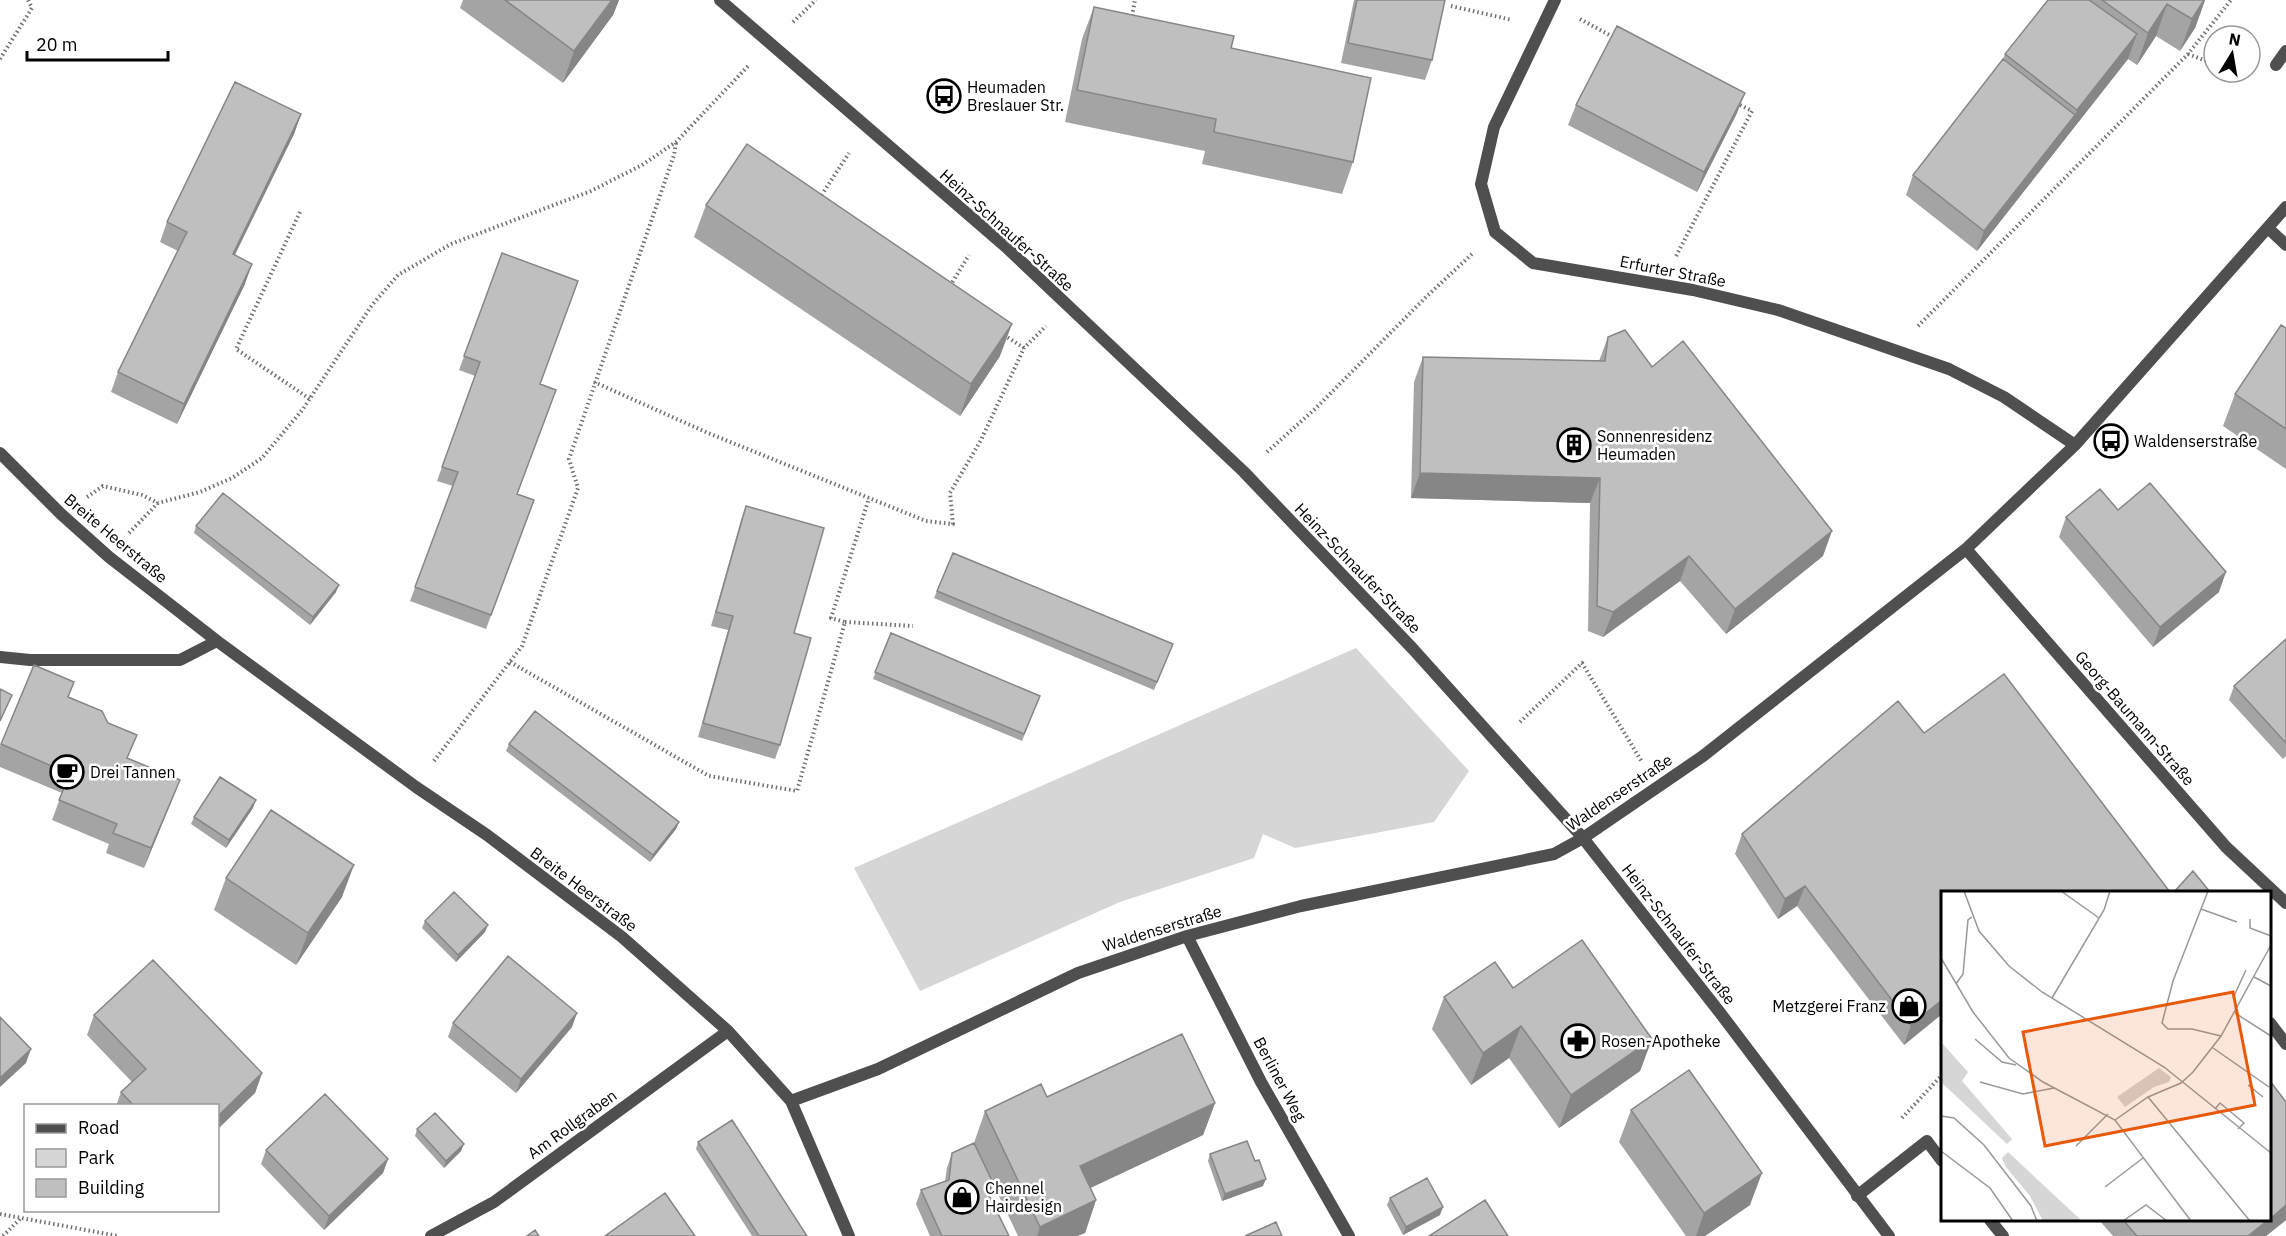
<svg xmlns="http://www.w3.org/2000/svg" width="2286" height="1236" font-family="'IBM Plex Sans',sans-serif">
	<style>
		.green { fill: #d6d6d6 }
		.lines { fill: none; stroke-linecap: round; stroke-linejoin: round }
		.path { stroke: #717171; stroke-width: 4; stroke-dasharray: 1.5 3; stroke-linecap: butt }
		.service { stroke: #4f4f4f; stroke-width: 12 }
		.minor { stroke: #4f4f4f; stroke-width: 12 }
		.wall { fill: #a4a4a4 }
		.shaded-wall { fill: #868686 }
		.building { fill: #bfbfbf; stroke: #868686; stroke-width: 1.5 }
		.labels { text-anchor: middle; stroke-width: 5; stroke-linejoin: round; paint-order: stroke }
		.poi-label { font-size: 16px; fill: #000; stroke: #fff; text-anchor: start }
		.street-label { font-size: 16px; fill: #000; stroke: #fff }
		.inset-road { fill: none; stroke: #999; stroke-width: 1.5 }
		.view { fill: #e8590c; fill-opacity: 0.15; stroke: #e8590c; stroke-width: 3 }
		.inset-edge { fill: none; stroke: #000; stroke-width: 3 }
	</style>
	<rect width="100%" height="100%" fill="#fff"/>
	<path class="green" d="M 1356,648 L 1469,771 L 1434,822 L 1295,848 L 1263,834 L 1254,858 L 1120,902 L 920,991 L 854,868 Z"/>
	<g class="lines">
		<path class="path" d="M 1451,6 L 1512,20
			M 1132,16 L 1135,0
			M 1580,19 L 1615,38
			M 793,22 L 816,0
			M 2188,54 L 2214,64
			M 0,59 L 32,8 L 28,0
			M 2235,72 L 2248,76
			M 819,199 L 849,153
			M 300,212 L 236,349 L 310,399
			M 1676,256 L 1752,111 L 1738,104
			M 950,286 L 969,255
			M 1918,326 L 2188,54 L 2231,0
			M 1004,335 L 1024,348
			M 594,382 L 708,433 L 926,521 L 953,524 L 950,493 L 981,440 L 1024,348 L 1046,326
			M 1267,452 L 1316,408 L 1425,298 L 1473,253
			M 87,497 L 103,486 L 142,495 L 158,503 L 200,492 L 232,478 L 262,458 L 303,409 L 372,305 L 398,275 L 451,244 L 591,191 L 642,165 L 676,142 L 749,65
			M 129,533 L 158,503
			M 845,622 L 913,626
			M 510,662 L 709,776 L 797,791 L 845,622 L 831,618 L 869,498
			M 1520,722 L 1582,663 L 1642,762
			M 434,761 L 522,646 L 578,488 L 569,459 L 674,155 L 676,143
			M 1902,1118 L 1942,1075
			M 0,1214 L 118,1236
			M 3,1236 L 20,1219"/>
		<path class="service" d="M 2276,65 L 2286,51
			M 2270,1023 L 2286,1044
			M 1857,1196 L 1927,1141 L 1942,1161
			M 1990,1220 L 2003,1236"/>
		<path class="minor" d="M 720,0 L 1006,247 L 1244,472 L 1413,649 L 1583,838 L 1721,1014 L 1889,1236
			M 1555,0 L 1494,127 L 1481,184 L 1495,232 L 1533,263 L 1693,290 L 1778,310 L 1949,369 L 2004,397 L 2075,445
			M 2268,228 L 2286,245
			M 0,453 L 61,514 L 109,557 L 217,641 L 416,787 L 487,835 L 622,937 L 728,1031 L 791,1101 L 849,1236
			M 1966,549 L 2226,847 L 2286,903
			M 0,657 L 30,660 L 180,660 L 217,641
			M 1187,936 L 1261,1082 L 1349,1236
			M 791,1101 L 878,1069 L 1078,973 L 1187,936 L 1301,906 L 1554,854 L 1583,838 L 1703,756 L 1966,549 L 2075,445 L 2286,207
			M 431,1236 L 494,1202 L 728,1031"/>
	</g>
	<path class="wall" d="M 463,0 L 619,0 L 613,15 L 563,83 L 460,8 Z
		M 1354,0 L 1445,0 L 1432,60 L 1425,80 L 1341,63 Z
		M 2048,0 L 2205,0 L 2195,28 L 2180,51 L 2156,36 L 2137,65 L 2128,59 L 1977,251 L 1906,195 L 1913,175 L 2003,59 L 2005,54 Z
		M 1094,7 L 1231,48 L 1353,162 L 1342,194 L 1202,164 L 1205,151 L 1065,122 L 1082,39 Z
		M 1576,105 L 1737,113 L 1697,192 L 1568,125 Z
		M 301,114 L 294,134 L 235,255 L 245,284 L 177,424 L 111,392 L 118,372 L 178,251 L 160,242 L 167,222 Z
		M 706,205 L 1000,356 L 960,416 L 694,237 Z
		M 502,253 L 540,384 L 517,494 L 534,500 L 486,629 L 410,601 L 453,486 L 437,481 L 475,376 L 459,370 Z
		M 2286,328 L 2286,469 L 2223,426 L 2235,394 Z
		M 1608,337 L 1652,367 L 1823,556 L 1726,634 L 1680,581 L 1603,637 L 1588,631 L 1590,503 L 1411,498 L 1414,382 L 1423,357 L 1599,361 Z
		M 746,506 L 794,633 L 780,745 L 775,759 L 698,737 L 728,630 L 711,626 L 741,520 Z
		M 2118,510 L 2219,592 L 2153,647 L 2059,537 L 2066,517 Z
		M 196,526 L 336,592 L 310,625 L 194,533 Z
		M 953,553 L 1173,644 L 1154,690 L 934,598 Z
		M 891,633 L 1040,696 L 1022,741 L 873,679 Z
		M 2286,639 L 2286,756 L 2283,759 L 2229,700 L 2234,686 Z
		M 34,665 L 69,697 L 108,723 L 128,758 L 172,800 L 144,868 L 106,853 L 109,844 L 52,820 L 62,793 L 0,767 L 0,746 Z
		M 509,744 L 679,822 L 676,829 L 650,862 L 506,751 Z
		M 253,808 L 226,848 L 191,824 L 194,817 Z
		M 1742,834 L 1942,892 L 1942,1014 L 1904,1045 L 1797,906 L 1778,919 L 1735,854 Z
		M 226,878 L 342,897 L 296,965 L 214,910 Z
		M 425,921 L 485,932 L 456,962 L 422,928 Z
		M 1513,988 L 1652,1039 L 1640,1071 L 1559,1128 L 1509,1058 L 1471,1085 L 1432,1029 L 1444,997 Z
		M 94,1015 L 262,1073 L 255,1093 L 218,1106 L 116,1106 L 121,1092 L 132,1082 L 87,1035 Z
		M 453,1023 L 572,1027 L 516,1093 L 448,1037 Z
		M 1047,1097 L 1215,1103 L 1203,1135 L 1090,1188 L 1096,1200 L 1085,1233 L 1077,1236 L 1018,1236 L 989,1175 L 994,1185 L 989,1197 L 1009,1236 L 930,1236 L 916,1204 L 921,1190 L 945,1181 L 947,1168 L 952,1153 L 974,1143 L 985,1111 Z
		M 2286,1102 L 2286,1220 L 2266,1236 L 2113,1236 L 2099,1220 L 2270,1220 Z
		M 1631,1110 L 1750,1205 L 1705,1236 L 1686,1236 L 1619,1142 Z
		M 417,1129 L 461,1151 L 444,1168 L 415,1136 Z
		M 698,1142 L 807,1236 L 752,1236 L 696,1149 Z
		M 266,1150 L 388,1159 L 383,1173 L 324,1230 L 261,1164 Z
		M 1210,1154 L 1255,1161 L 1263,1186 L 1222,1201 L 1208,1161 Z
		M 1390,1198 L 1440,1215 L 1403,1235 L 1387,1205 Z"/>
	<path class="shaded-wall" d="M 612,0 L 619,0 L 613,15 L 563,83 L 574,51 Z
		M 2204,0 L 2205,0 L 2195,28 L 2180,51 L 2192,19 Z
		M 2167,4 L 2156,36 L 2137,65 L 2148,33 Z
		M 2137,34 L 2128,59 L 1977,251 L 1984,231 L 2075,115 L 2077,110 Z
		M 1745,93 L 1737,113 L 1697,192 L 1704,172 Z
		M 301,114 L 294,134 L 225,274 L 233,254 Z
		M 252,264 L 245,284 L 177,424 L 184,404 Z
		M 1012,324 L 1000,356 L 960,416 L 971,384 Z
		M 1420,473 L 1600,478 L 1590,503 L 1411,498 Z
		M 1832,531 L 1823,556 L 1726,634 L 1735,609 Z
		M 1689,556 L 1680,581 L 1603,637 L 1613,612 Z
		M 2226,572 L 2219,592 L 2153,647 L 2160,627 Z
		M 339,585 L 336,592 L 310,625 L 313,617 Z
		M 180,780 L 172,800 L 144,868 L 151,848 Z
		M 256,800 L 253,808 L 226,848 L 229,840 Z
		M 679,822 L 676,829 L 650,862 L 653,855 Z
		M 354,865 L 342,897 L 296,965 L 308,933 Z
		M 1805,886 L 1797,906 L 1778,919 L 1785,899 Z
		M 488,925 L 485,932 L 456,962 L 458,955 Z
		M 1942,1000 L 1942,1014 L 1904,1045 L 1911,1025 Z
		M 577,1013 L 572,1027 L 516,1093 L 521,1079 Z
		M 1521,1026 L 1509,1058 L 1471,1085 L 1483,1053 Z
		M 1652,1039 L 1640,1071 L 1559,1128 L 1571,1095 Z
		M 31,1049 L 26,1063 L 0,1087 L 0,1078 Z
		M 262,1073 L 255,1093 L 218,1129 L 218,1116 Z
		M 1215,1103 L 1203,1135 L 1069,1198 L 1080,1166 Z
		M 464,1144 L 461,1151 L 444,1168 L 446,1161 Z
		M 388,1159 L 383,1173 L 324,1230 L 329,1216 Z
		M 1762,1173 L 1750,1205 L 1705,1236 L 1696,1236 L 1704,1213 Z
		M 1266,1179 L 1263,1186 L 1222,1201 L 1225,1194 Z
		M 994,1185 L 989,1199 L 986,1189 Z
		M 1096,1200 L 1085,1233 L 1077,1236 L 1037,1236 L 1040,1227 Z
		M 2286,1205 L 2286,1220 L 2266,1236 L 2248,1236 Z
		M 1443,1207 L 1440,1215 L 1403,1235 L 1406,1227 Z"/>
	<path class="building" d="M 505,0 L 612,0 L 574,51 Z
		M 1357,0 L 1445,0 L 1432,60 L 1348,43 Z
		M 2048,0 L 2089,0 L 2137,34 L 2077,110 L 2005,54 Z
		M 2102,0 L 2204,0 L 2192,19 L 2167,4 L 2148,33 Z
		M 1094,7 L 1234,36 L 1231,48 L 1371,78 L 1353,162 L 1214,132 L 1216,119 L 1077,90 Z
		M 1617,26 L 1745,93 L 1704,172 L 1576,105 Z
		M 2003,59 L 2075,115 L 1984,231 L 1913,175 Z
		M 235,82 L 301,114 L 233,254 L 252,264 L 184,404 L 118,372 L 187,232 L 167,222 Z
		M 747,144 L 1012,324 L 971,384 L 706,205 Z
		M 502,253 L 578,281 L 540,384 L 556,390 L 517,494 L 534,500 L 491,615 L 415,587 L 458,472 L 442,467 L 480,362 L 464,356 Z
		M 2281,325 L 2286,328 L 2286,429 L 2235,394 Z
		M 1625,330 L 1652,367 L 1683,341 L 1832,531 L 1735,609 L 1689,556 L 1613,612 L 1597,606 L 1600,478 L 1420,473 L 1423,357 L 1605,361 L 1608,337 Z
		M 2150,483 L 2226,572 L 2160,627 L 2066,517 L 2100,489 L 2118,510 Z
		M 223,493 L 339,585 L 313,617 L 196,526 Z
		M 746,506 L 824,528 L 794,633 L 811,638 L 780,745 L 703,723 L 733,616 L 716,612 Z
		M 953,553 L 1173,644 L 1157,682 L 937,591 Z
		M 891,633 L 1040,696 L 1024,734 L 875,672 Z
		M 2286,639 L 2286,743 L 2234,686 Z
		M 34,665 L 74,682 L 68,697 L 102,711 L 108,723 L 137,735 L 127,758 L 180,780 L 151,848 L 113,833 L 117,824 L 59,800 L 70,774 L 1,744 Z
		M 2004,674 L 2170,892 L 1942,892 L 1942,1000 L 1911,1025 L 1805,886 L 1785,899 L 1742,834 L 1898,701 L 1924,733 Z
		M 0,689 L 12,695 L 0,721 Z
		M 535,711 L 679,822 L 653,855 L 509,744 Z
		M 220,777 L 256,800 L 229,840 L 194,817 Z
		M 271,810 L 354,865 L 308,933 L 226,878 Z
		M 2193,871 L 2210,892 L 2174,892 Z
		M 454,892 L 488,925 L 458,955 L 425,921 Z
		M 1582,940 L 1652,1039 L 1571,1095 L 1521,1026 L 1483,1053 L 1444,997 L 1495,962 L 1513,988 Z
		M 508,956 L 577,1013 L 521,1079 L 453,1023 Z
		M 153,960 L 262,1073 L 218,1116 L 218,1106 L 134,1106 L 121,1092 L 146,1069 L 94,1015 Z
		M 0,1017 L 31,1049 L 0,1078 Z
		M 1182,1034 L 1215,1103 L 1080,1166 L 1096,1200 L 1040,1227 L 985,1111 L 1041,1084 L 1047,1097 Z
		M 1689,1070 L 1762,1173 L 1704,1213 L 1631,1110 Z
		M 2270,1081 L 2286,1102 L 2286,1205 L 2270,1219 Z
		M 325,1094 L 388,1159 L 329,1216 L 266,1150 Z
		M 435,1113 L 464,1144 L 446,1161 L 417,1129 Z
		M 732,1120 L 807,1236 L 759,1236 L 698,1142 Z
		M 1247,1141 L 1255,1161 L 1259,1160 L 1266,1179 L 1225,1194 L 1210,1154 Z
		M 974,1143 L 994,1185 L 986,1189 L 1009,1236 L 942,1236 L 921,1190 L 949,1180 L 952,1153 Z
		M 1427,1178 L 1443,1207 L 1406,1227 L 1390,1198 Z
		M 665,1193 L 695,1236 L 605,1236 Z
		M 1485,1200 L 1508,1236 L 1429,1236 Z
		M 2123,1220 L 2268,1220 L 2248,1236 L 2137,1236 Z
		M 1276,1222 L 1282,1236 L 1245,1236 Z
		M 535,1230 L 539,1236 L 527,1236 Z"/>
	<defs>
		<g id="bus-ring" transform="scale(1.725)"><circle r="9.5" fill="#fff" stroke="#000" stroke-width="1.5"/><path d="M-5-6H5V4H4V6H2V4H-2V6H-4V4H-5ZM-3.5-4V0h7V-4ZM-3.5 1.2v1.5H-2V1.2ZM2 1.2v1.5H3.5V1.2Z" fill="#000"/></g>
		<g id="building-ring" transform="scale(1.725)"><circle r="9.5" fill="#fff" stroke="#000" stroke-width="1.5"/><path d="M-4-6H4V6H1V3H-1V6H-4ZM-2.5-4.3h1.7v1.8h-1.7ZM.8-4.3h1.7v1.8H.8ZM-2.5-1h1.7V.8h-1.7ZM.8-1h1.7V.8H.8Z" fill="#000"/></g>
		<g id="cafe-ring" transform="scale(1.725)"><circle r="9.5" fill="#fff" stroke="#000" stroke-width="1.5"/><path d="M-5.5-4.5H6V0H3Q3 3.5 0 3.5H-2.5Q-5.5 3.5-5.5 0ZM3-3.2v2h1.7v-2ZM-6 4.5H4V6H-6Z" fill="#000"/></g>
		<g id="shop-ring" transform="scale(1.725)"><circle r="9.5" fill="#fff" stroke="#000" stroke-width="1.5"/><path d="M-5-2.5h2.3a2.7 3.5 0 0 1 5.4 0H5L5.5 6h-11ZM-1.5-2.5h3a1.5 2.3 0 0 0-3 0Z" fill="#000"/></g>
		<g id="pharmacy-ring" transform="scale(1.725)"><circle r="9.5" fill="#fff" stroke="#000" stroke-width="1.5"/><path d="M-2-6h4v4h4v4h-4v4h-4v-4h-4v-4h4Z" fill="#000"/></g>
	</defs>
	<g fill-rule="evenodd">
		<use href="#bus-ring" x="944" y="96"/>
		<use href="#bus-ring" x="2111" y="441"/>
		<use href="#building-ring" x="1574" y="445"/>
		<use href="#cafe-ring" x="67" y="772"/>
		<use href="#shop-ring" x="1909" y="1006"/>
		<use href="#pharmacy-ring" x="1578" y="1041"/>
		<use href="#shop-ring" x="962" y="1197"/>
	</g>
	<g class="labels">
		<g class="poi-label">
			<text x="967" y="93">Heumaden<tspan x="967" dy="18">Breslauer Str.</tspan></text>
			<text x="1597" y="442">Sonnenresidenz<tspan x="1597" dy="18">Heumaden</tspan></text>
			<text x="2134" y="447">Waldenserstraße</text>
			<text x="90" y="778">Drei Tannen</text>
			<text x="1886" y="1012" text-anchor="end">Metzgerei Franz</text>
			<text x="1601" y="1047">Rosen-Apotheke</text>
			<text x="985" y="1194">Chennel<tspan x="985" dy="18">Hairdesign</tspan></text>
		</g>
		<g class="street-label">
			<text transform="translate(1007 230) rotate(42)" y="6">Heinz-Schnaufer-Straße</text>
			<text transform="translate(1673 271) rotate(11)" y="6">Erfurter Straße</text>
			<text transform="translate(116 538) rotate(40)" y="6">Breite Heerstraße</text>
			<text transform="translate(1358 568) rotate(46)" y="6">Heinz-Schnaufer-Straße</text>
			<text transform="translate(2135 718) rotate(49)" y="6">Georg-Baumann-Straße</text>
			<text transform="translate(1619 792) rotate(-34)" y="6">Waldenserstraße</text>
			<text transform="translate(584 889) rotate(37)" y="6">Breite Heerstraße</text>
			<text transform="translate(1162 928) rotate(-17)" y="6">Waldenserstraße</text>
			<text transform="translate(1679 934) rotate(52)" y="6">Heinz-Schnaufer-Straße</text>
			<text transform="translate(1280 1079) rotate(62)" y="6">Berliner Weg</text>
			<text transform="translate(572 1124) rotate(-36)" y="6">Am Rollgraben</text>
		</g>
	</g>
	<g transform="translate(1941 891)">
		<rect width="330" height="330" fill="#fff"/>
		<path d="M 0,151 L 27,181 L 21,190 L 71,248 L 66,253 L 0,191 ZM 218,177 L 230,186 L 228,191 L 213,196 L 184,216 L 176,206 ZM 67,261 L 141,330 L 102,330 L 89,305 L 64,275 L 61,267 Z" fill="#d6d6d6"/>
		<path class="inset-road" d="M 23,0 L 38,40 L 68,75 L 101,101 L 223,176 L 330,262M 120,0 L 158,27M 267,0 L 232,90 L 221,132 L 227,138 L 251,138 L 280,145M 260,18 L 296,31M 309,28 L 309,37 L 330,45M 0,67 L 32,121 L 68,167 L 102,191 L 174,229 L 250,330M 313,86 L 330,95M 15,93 L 22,83 L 27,29 L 31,26M 111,107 L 163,19 L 169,0M 292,107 L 305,79M 294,122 L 330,145M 34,148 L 61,171 L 75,174M 272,157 L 328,196M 39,191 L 82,203 L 113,197M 307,194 L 322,206M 207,206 L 309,330M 274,218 L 279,212 L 303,232 L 297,238M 0,225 L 13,227 L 43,254 L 90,315 L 96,330M 174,229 L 207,206 L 240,192 L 252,181 L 280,145 L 330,54M 135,255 L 167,223M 0,260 L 49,297 L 72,330M 164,296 L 202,267M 182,330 L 205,314 L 226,330"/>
		<path class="view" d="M 292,101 L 314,214 L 104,255 L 82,141 Z"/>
		<rect width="330" height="330" class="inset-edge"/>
	</g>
	<rect x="24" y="1104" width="195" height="108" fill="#ffffff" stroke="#999999" stroke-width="1.5"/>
	<rect x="36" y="1124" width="30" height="9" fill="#4f4f4f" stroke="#999999" stroke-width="1.5"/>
	<text x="78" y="1134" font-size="18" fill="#000000">Road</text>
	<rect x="36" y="1149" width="30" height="18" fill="#d6d6d6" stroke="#999999" stroke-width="1.5"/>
	<text x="78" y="1164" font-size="18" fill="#000000">Park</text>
	<rect x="36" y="1179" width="30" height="18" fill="#bfbfbf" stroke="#999999" stroke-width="1.5"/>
	<text x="78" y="1194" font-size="18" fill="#000000">Building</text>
	<g transform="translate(2232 54) rotate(11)"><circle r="28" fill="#ffffff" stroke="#999999" stroke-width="1.5"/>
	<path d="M0-4.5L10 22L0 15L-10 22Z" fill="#000000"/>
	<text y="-9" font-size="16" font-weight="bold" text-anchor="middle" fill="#000000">N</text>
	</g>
	<path d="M27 51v9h141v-9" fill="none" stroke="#000000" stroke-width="3"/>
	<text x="36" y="51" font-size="18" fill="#000000" stroke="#ffffff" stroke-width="4.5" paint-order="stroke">20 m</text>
</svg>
